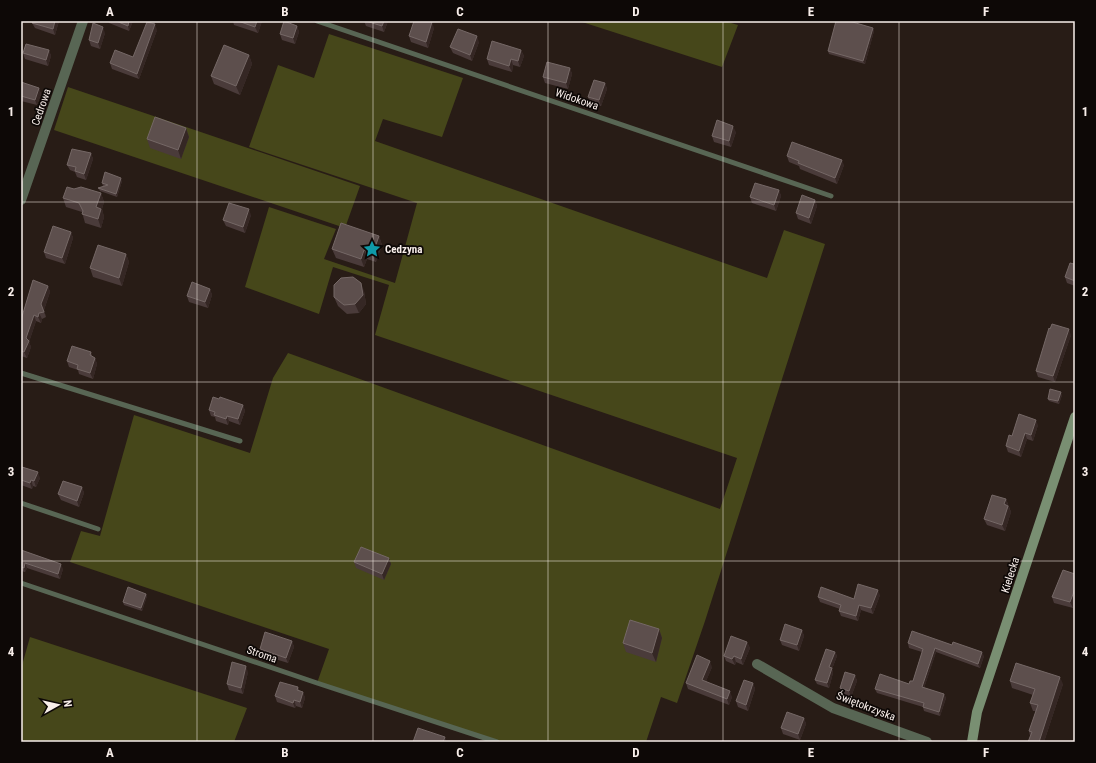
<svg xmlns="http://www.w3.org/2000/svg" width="1096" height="763" font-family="'Roboto Condensed',sans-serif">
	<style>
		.green { fill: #46471a }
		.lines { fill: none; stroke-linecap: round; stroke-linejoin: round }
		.lane { stroke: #586654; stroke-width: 5 }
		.street { stroke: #586654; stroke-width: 10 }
		.secondary { stroke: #798f72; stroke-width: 10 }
		.wall { fill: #4a3b3a }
		.shaded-wall { fill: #352724 }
		.building { fill: #5d4f4d; stroke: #756866 }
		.grid { fill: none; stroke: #f8eeea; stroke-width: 1; stroke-opacity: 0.55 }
		.labels { text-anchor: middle; stroke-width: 3.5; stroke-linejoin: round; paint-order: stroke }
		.street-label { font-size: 11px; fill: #f8eeea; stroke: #0d0806 }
		.poi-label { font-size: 11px; font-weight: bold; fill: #f8eeea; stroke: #0d0806; text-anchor: start }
		.neatline { fill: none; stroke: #f8eeea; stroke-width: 1.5 }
		.grid-label { font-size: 13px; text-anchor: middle; font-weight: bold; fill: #f8eeea }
	</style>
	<rect width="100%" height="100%" fill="#281c16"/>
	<path class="green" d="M 579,21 L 724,21 L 738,25 L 722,67 Z
		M 329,34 L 463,78 L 442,137 L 383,119 L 375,141 L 767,278 L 784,230 L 825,244 L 705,621 L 677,703 L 661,697 L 646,742 L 497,742 L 317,683 L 329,649 L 70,562 L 81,531 L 100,536 L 134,415 L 250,453 L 273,378 L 288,353 L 720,509 L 737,458 L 375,335 L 389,285 L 333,267 L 319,314 L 245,287 L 269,207 L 336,229 L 324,259 L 395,283 L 417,203 L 249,147 L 278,65 L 314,78 Z
		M 68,87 L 360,186 L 345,228 L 54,130 Z
		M 30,637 L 247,708 L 234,742 L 21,742 L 21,669 Z"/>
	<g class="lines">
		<path class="lane" d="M 317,21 L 831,196
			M 21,373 L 240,441
			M 21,503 L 98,529
			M 21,583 L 317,683 L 497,742"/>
		<path class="street" d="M 21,200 L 83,21
			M 757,664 L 833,708 L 927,742"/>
		<path class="secondary" d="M 972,742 L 977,712 L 1075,417"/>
	</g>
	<path class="wall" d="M 33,21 L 59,21 L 55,35 L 35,28 L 32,23 Z
		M 108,21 L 133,21 L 129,31 L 109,23 Z
		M 233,21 L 262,21 L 258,33 L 234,25 Z
		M 364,21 L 388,21 L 384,32 L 366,26 Z
		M 297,26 L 299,32 L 295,44 L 282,40 L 280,34 Z
		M 434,28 L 428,48 L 411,42 L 409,36 Z
		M 873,28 L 874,31 L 865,64 L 829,54 L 828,51 Z
		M 157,30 L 139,79 L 112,69 L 110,63 L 133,57 Z
		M 105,33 L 100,49 L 91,46 L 89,40 Z
		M 479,42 L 472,61 L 453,53 L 450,47 Z
		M 49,50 L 51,56 L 48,66 L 25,59 L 23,53 Z
		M 521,50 L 524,56 L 520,67 L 513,65 L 512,72 L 489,65 L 487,59 Z
		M 249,55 L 252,64 L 240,95 L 214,84 L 211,76 Z
		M 570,68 L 572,74 L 568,89 L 545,83 L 543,77 Z
		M 21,82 L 39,88 L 41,94 L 37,105 L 21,101 Z
		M 605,83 L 607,89 L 601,106 L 590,103 L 588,97 Z
		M 186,128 L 189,137 L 181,159 L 150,148 L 147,139 Z
		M 736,132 L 731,147 L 714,142 L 712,136 Z
		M 91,153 L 93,159 L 86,180 L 77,177 L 75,172 L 70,170 L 67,165 Z
		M 787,156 L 844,165 L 837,184 L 800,169 L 799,166 L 789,162 Z
		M 122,181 L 117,197 L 100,191 L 98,188 L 104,186 L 103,186 L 102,183 Z
		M 74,189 L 101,193 L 104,202 L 102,209 L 104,217 L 101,228 L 85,223 L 82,212 L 66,207 L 63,198 Z
		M 779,190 L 781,196 L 776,211 L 752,203 L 750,197 Z
		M 815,200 L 817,206 L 811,224 L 798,219 L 796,213 Z
		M 251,215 L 245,233 L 226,226 L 223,220 Z
		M 71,232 L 73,238 L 65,264 L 46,258 L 44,252 Z
		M 379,236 L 382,245 L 376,262 L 367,259 L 364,267 L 336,258 L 332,249 Z
		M 126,254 L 129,262 L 122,286 L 93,277 L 90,268 Z
		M 1075,263 L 1075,286 L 1067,283 L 1065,277 Z
		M 48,286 L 50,292 L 44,310 L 46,317 L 42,319 L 41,323 L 36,321 L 29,342 L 31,347 L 27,358 L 21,356 L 21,320 Z
		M 210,289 L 212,295 L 208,308 L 189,302 L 187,296 Z
		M 364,291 L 366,304 L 359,313 L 347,314 L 338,306 L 334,297 Z
		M 1071,335 L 1055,382 L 1038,377 L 1036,371 Z
		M 91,352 L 92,356 L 95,358 L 97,364 L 93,379 L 79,374 L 78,370 L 69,367 L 67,361 Z
		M 1062,395 L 1059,404 L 1049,401 L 1048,399 Z
		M 219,399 L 243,405 L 245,411 L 240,425 L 229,421 L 228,425 L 216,421 L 215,417 L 211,416 L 209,410 Z
		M 1038,425 L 1033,441 L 1027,439 L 1021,457 L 1008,452 L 1006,446 L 1012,436 Z
		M 21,470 L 40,478 L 36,487 L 33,486 L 32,489 L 21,485 Z
		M 82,487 L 84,493 L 79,507 L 61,500 L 58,494 Z
		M 1006,499 L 1011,512 L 1005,531 L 987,525 L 984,519 Z
		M 21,550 L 63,569 L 60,579 L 27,568 L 25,572 L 21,571 Z
		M 354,562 L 391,564 L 384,580 L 356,568 Z
		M 1075,574 L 1075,601 L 1073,608 L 1054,603 L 1052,597 Z
		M 146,594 L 147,596 L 142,611 L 124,605 L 123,602 Z
		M 880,595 L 873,614 L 861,610 L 858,621 L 841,616 L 839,611 L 840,609 L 820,602 L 818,597 L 854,599 Z
		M 659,629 L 662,638 L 656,662 L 626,652 L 623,643 Z
		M 802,630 L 804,636 L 799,651 L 782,645 L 780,640 Z
		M 292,641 L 294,647 L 288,663 L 262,655 L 260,649 Z
		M 747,642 L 750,648 L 743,665 L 736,662 L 735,665 L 726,661 L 724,656 Z
		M 908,643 L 984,656 L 980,668 L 936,652 L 924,688 L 944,694 L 946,698 L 940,716 L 924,711 L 923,707 L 877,693 L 875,689 L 909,684 L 913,681 L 922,652 L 909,648 Z
		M 835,652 L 837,656 L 832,669 L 833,673 L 829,688 L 817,684 L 815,680 Z
		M 712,667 L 706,681 L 732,697 L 729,705 L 688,689 L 686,683 Z
		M 248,672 L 243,694 L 229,690 L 227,684 Z
		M 855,675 L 857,681 L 851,697 L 842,694 L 840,688 Z
		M 1010,681 L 1063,684 L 1044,742 L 1028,742 L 1030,736 L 1029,731 L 1036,711 L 1033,711 L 1030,703 L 1033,695 L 1012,688 Z
		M 753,683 L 755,689 L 748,711 L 738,707 L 736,701 Z
		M 298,687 L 299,690 L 303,692 L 305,698 L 302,708 L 296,706 L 295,708 L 277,702 L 275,696 Z
		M 804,718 L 806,724 L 800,740 L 783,734 L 781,728 Z"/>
	<path class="shaded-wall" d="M 55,21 L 59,21 L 55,35 L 53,29 Z
		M 129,21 L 133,21 L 129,31 L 128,26 Z
		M 257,21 L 262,21 L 258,33 L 255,27 Z
		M 384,21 L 388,21 L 384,32 L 382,26 Z
		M 432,22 L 434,28 L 428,48 L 426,42 Z
		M 155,24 L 157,30 L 139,79 L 137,74 Z
		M 297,26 L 299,32 L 295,44 L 293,38 Z
		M 103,27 L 105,33 L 100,49 L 98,43 Z
		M 873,28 L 874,31 L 865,64 L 863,61 Z
		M 477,36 L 479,42 L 472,61 L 470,55 Z
		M 49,50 L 51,56 L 48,66 L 46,60 Z
		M 521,50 L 524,56 L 520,67 L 518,61 Z
		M 249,55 L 252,64 L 240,95 L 236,86 Z
		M 511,59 L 513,65 L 512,72 L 509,66 Z
		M 570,68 L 572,74 L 568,89 L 566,83 Z
		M 605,83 L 607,89 L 601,106 L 599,100 Z
		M 39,88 L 41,94 L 37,105 L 35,100 Z
		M 733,126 L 736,132 L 731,147 L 729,141 Z
		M 186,128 L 189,137 L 181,159 L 178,150 Z
		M 91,153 L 93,159 L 86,180 L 84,174 Z
		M 842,160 L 844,165 L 837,184 L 835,178 Z
		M 121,178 L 122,181 L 117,197 L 116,194 Z
		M 779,190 L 781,196 L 776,211 L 774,205 Z
		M 101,193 L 104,202 L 102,209 L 104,217 L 101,228 L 98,219 L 96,207 Z
		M 815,200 L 817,206 L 811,224 L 809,218 Z
		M 249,209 L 251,215 L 245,233 L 243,227 Z
		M 71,232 L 73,238 L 65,264 L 62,258 Z
		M 379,236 L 382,245 L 376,262 L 373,253 Z
		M 364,250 L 367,259 L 364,267 L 361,259 Z
		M 126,254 L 129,262 L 122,286 L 119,278 Z
		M 361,283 L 364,291 L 366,304 L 359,313 L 355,304 Z
		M 48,286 L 50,292 L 44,310 L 46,317 L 41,304 Z
		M 210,289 L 212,295 L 208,308 L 205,302 Z
		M 39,313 L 42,319 L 41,323 L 38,317 Z
		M 34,315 L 36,321 L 29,342 L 31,347 L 27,358 L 24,352 L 26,338 Z
		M 1069,329 L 1071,335 L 1055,382 L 1053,376 Z
		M 95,358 L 97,364 L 93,379 L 90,373 Z
		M 1061,392 L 1062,395 L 1059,404 L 1058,401 Z
		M 243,405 L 245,411 L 240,425 L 238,419 Z
		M 227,416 L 229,421 L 228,425 L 226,419 Z
		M 1036,420 L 1038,425 L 1033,441 L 1031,435 Z
		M 1025,433 L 1027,439 L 1021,457 L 1019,451 Z
		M 38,472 L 40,478 L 36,487 L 34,481 Z
		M 31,480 L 33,486 L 32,489 L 30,483 Z
		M 82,487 L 84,493 L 79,507 L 77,501 Z
		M 1006,499 L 1008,505 L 1007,510 L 1004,504 Z
		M 1008,506 L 1011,512 L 1005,531 L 1002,525 Z
		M 389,558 L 391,564 L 384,580 L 382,574 Z
		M 25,563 L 27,568 L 25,572 L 24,568 Z
		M 61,564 L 63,569 L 60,579 L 58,574 Z
		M 1075,589 L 1075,601 L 1073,608 L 1070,602 Z
		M 878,590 L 880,595 L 873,614 L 871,608 Z
		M 146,594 L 147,596 L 142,611 L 141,608 Z
		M 859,605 L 861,610 L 858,621 L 856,616 Z
		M 659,629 L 662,638 L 656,662 L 652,653 Z
		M 802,630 L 804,636 L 799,651 L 797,645 Z
		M 292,641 L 294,647 L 288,663 L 286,658 Z
		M 747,642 L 750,648 L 743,665 L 741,659 Z
		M 935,648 L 936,652 L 923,691 L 922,687 Z
		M 835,652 L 837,656 L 832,669 L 833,673 L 829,688 L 827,683 L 829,667 Z
		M 982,652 L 984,656 L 980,668 L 978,664 Z
		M 734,656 L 736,662 L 735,665 L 732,659 Z
		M 710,661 L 712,667 L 704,686 L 702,680 Z
		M 246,666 L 248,672 L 243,694 L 241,688 Z
		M 855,675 L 857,681 L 851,697 L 849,691 Z
		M 1060,677 L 1063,684 L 1044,742 L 1039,742 Z
		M 753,683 L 755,689 L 748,711 L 746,705 Z
		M 730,691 L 732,697 L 729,705 L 727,699 Z
		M 303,692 L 305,698 L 302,708 L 300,702 Z
		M 944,694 L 946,698 L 940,716 L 939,712 Z
		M 294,700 L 296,706 L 295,708 L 293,703 Z
		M 804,718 L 806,724 L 800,740 L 798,734 Z
		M 445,737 L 447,742 L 443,742 Z"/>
	<path class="building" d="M 33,21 L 55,21 L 53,29 L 32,23 Z
		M 116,21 L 129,21 L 128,26 Z
		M 238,21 L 257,21 L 255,27 Z
		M 284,21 L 297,26 L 293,38 L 280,34 Z
		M 366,21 L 384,21 L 382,26 Z
		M 414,21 L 429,21 L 432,22 L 426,42 L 409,36 Z
		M 836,21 L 849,21 L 873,28 L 863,61 L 828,51 Z
		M 147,22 L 155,24 L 137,74 L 110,63 L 115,50 L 133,57 Z
		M 93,23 L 103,27 L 98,43 L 89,40 Z
		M 458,29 L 477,36 L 470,55 L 450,47 Z
		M 492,41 L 521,50 L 518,61 L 511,59 L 509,66 L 487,59 Z
		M 26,44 L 49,50 L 46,60 L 23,53 Z
		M 224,45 L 249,55 L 236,86 L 211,76 Z
		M 547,62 L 570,68 L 566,83 L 543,77 Z
		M 594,80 L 605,83 L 599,100 L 588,97 Z
		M 21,82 L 39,88 L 35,100 L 21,96 Z
		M 155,117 L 186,128 L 178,150 L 147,139 Z
		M 717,120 L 733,126 L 729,141 L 712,136 Z
		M 792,142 L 842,160 L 835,178 L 798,163 L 799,161 L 787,156 Z
		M 72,149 L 91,153 L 84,174 L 75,171 L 76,167 L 67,165 Z
		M 105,172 L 121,178 L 116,194 L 98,188 L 108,185 L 102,183 Z
		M 755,183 L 779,190 L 774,205 L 750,197 Z
		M 67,187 L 74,189 L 81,187 L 101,193 L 96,207 L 101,209 L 98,219 L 82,214 L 83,211 L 79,203 L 63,198 Z
		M 802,195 L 815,200 L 809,218 L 796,213 Z
		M 229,203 L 249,209 L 243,227 L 223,220 Z
		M 341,223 L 379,236 L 373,253 L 364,250 L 361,259 L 332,249 Z
		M 53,226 L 71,232 L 62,258 L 44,252 Z
		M 98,245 L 126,254 L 119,278 L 90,268 Z
		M 1070,263 L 1074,264 L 1075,263 L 1075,281 L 1065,277 Z
		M 353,277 L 361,283 L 363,295 L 355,304 L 344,305 L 334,297 L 334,285 L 341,278 Z
		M 33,280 L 48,286 L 41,304 L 44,312 L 39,313 L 38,317 L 34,315 L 26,338 L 29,341 L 24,352 L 21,351 L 21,320 Z
		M 192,282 L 210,289 L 205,302 L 187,296 Z
		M 1052,324 L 1069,329 L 1053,376 L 1036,371 L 1049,328 L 1050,329 Z
		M 72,346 L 91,352 L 90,355 L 95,358 L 90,373 L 77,369 L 78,365 L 67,361 Z
		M 1050,389 L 1061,392 L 1058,401 L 1048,399 Z
		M 213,397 L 219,399 L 220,397 L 243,405 L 238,419 L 227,416 L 226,419 L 214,415 L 215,412 L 209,410 Z
		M 1019,414 L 1036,420 L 1031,435 L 1025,433 L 1019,451 L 1006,446 L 1009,435 L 1012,436 Z
		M 22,467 L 38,472 L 34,481 L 31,480 L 30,483 L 21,480 L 21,470 Z
		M 63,481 L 82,487 L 77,501 L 58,494 Z
		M 992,495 L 1006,499 L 1004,504 L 1008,506 L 1002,525 L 984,519 Z
		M 361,547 L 389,558 L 382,574 L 354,562 Z
		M 21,550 L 61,564 L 58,574 L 25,563 L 24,568 L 21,567 Z
		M 1063,570 L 1075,574 L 1075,589 L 1070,602 L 1052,597 Z
		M 858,584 L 878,590 L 871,608 L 859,605 L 856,616 L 839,611 L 841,605 L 818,597 L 821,587 L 854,599 Z
		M 128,587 L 146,594 L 141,608 L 123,602 Z
		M 630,620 L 659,629 L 652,653 L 623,643 Z
		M 785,624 L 802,630 L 797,645 L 780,640 Z
		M 912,631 L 952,645 L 953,642 L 982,652 L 978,664 L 935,648 L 922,687 L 944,694 L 939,712 L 923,707 L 924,703 L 875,689 L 880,674 L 909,684 L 910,681 L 913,681 L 923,649 L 908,643 Z
		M 265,632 L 292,641 L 286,658 L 260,649 Z
		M 731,636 L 747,642 L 741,659 L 734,656 L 732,659 L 724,656 Z
		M 826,649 L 835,652 L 829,667 L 832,668 L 827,683 L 815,680 Z
		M 697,655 L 710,661 L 702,680 L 730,691 L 727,699 L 686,683 Z
		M 232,662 L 246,666 L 241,688 L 227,684 Z
		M 1016,663 L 1060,677 L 1039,742 L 1028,742 L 1032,732 L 1029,731 L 1038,705 L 1030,703 L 1035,689 L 1010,681 Z
		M 845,672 L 855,675 L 849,691 L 840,688 Z
		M 744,680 L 753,683 L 746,705 L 736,701 Z
		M 280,682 L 298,687 L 297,690 L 303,692 L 300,702 L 294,700 L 293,703 L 275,696 Z
		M 787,712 L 804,718 L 798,734 L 781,728 Z
		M 418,728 L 445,737 L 443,742 L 413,742 Z"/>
	<path class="grid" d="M 197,21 L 197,742M 373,21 L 373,742M 548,21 L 548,742M 723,21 L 723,742M 899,21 L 899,742M 21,202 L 1075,202M 21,382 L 1075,382M 21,561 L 1075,561"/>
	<defs>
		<g id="sight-bare" transform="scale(1.38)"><path d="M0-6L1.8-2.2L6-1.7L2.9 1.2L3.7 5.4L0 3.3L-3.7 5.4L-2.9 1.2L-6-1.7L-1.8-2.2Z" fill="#0f9aa8" stroke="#0d0806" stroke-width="2.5" paint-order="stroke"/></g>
	</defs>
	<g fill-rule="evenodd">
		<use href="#sight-bare" x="372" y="249"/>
	</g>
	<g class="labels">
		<g class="street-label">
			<text transform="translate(577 99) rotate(19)" y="4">Widokowa</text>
			<text transform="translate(41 107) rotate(-71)" y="4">Cedrowa</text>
			<text transform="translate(1010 575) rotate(-72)" y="4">Kielecka</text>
			<text transform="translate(262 654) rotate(19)" y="4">Stroma</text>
			<text transform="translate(866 706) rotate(21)" y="4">Świętokrzyska</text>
		</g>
		<g class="poi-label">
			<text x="385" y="253">Cedzyna</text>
		</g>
	</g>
	<rect width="1096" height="763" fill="none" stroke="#0d0806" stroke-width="44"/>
	<g transform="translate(58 705) rotate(82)" stroke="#0d0806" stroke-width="3" paint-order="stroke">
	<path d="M0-3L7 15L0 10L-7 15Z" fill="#f8eeea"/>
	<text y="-6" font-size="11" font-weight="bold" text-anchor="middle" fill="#f8eeea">N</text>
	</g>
	<rect x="22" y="22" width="1052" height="719" class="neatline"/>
	<g class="grid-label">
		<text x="110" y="16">A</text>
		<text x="285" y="16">B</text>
		<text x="460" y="16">C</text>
		<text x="636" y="16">D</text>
		<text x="811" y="16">E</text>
		<text x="986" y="16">F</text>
		<text x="11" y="116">1</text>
		<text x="1085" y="116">1</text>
		<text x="11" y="296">2</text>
		<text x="1085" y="296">2</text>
		<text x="11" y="476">3</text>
		<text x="1085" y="476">3</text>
		<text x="11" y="656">4</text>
		<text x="1085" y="656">4</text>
		<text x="110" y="757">A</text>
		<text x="285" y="757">B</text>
		<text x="460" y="757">C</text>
		<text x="636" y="757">D</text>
		<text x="811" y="757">E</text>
		<text x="986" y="757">F</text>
	</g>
</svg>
